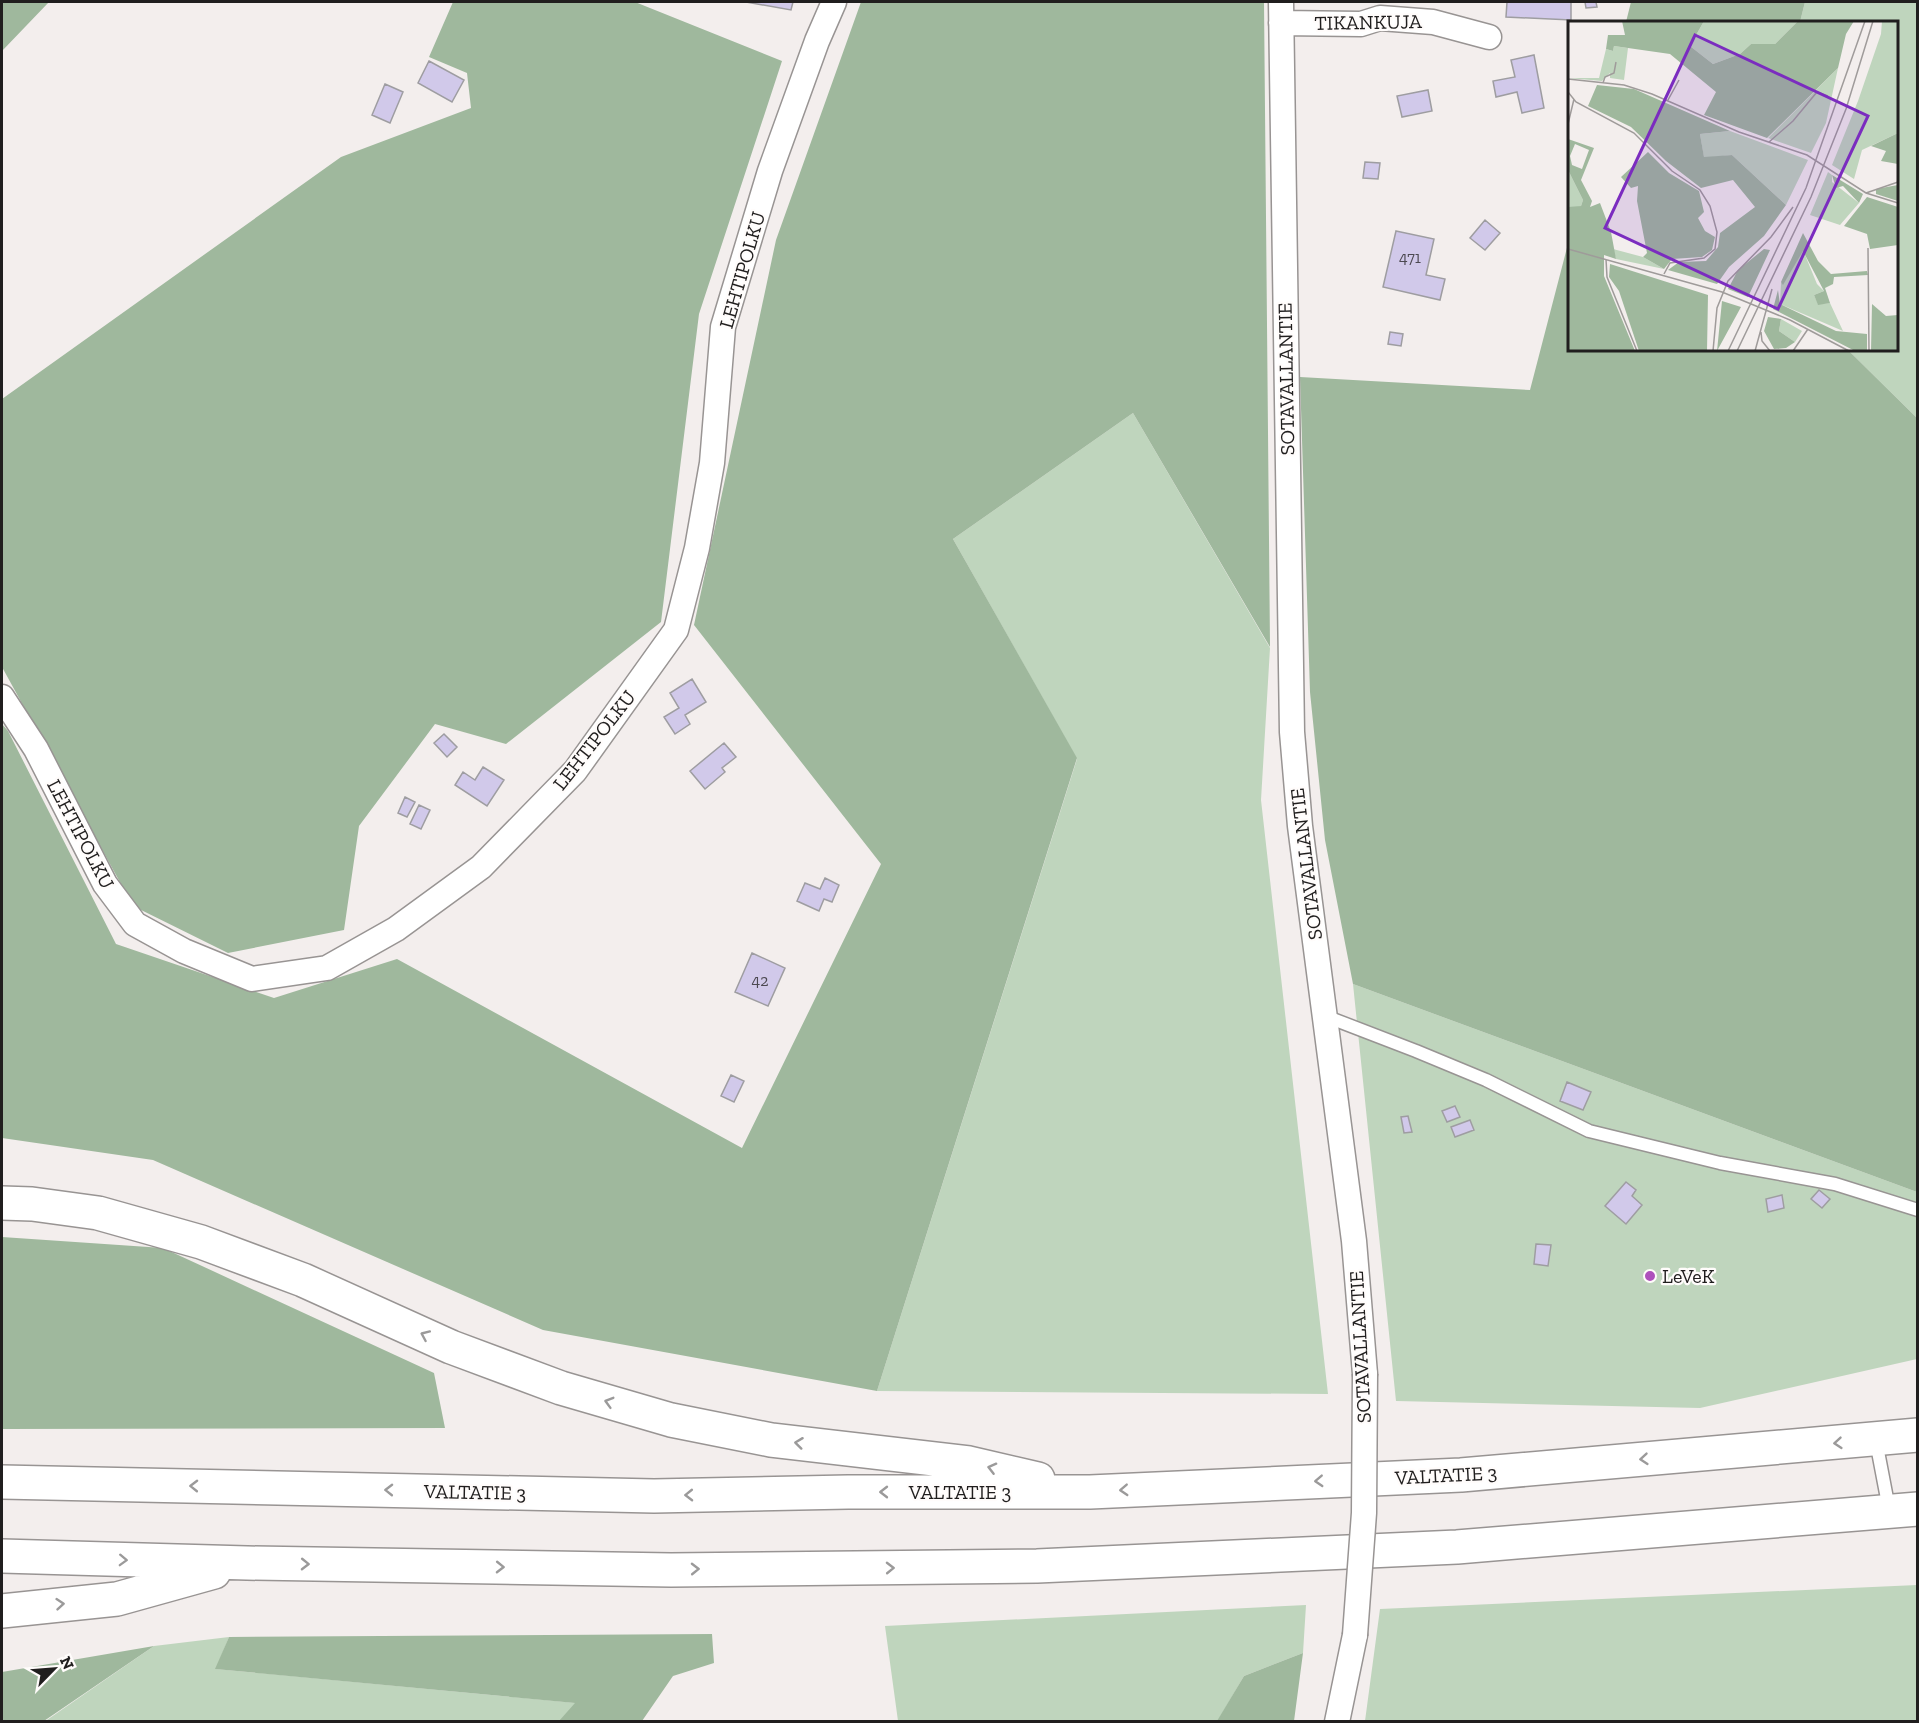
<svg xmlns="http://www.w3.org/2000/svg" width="1919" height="1723" font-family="'Zilla Slab',serif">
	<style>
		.green { fill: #bfd5bd }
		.forest { fill: #9fb89d }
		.building { fill: #d1c9ea; stroke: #9e9da1; stroke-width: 1.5 }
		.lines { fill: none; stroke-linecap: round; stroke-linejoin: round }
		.service-casing { stroke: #989493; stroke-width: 15 }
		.minor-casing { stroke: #989493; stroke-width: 27 }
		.motorway-casing { stroke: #989493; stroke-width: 36 }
		.service { stroke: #fff; stroke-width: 12 }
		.minor { stroke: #fff; stroke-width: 24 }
		.motorway { stroke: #fff; stroke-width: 33 }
		.minor-bridge-casing { stroke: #989493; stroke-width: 27; stroke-linecap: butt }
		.minor-bridge { stroke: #fff; stroke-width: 24 }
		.oneway { stroke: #9b9a9a }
		.poi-dot { fill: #ae51bc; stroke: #fffcfb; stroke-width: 2 }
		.labels { text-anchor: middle; stroke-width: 4.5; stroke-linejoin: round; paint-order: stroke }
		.number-label { font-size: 16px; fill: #4c4951 }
		.street-label { font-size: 20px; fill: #201e1e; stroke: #fffcfb }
		.poi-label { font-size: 20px; fill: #201e1e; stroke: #fffcfb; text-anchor: start }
		.inset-road { fill: none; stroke: #9f9b9a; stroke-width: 1.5 }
		.view { fill: #7b2cbf; fill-opacity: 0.15; stroke: #7b2cbf; stroke-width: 3 }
		.inset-edge { fill: none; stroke: #201e1e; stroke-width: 3 }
	</style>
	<rect width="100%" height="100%" fill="#f3eeed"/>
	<path class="green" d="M 1805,2 L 1917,2 L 1917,418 L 1848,350 L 1896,350 L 1896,22 L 1800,22 Z
		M 1133,413 L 1270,648 L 1261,800 L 1328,1394 L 877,1391 L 1077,759 L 953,539 Z
		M 1353,984 L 1917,1192 L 1917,1359 L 1700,1408 L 1396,1401 Z
		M 1917,1585 L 1917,1721 L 1365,1721 L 1380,1609 Z
		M 1306,1605 L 1303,1653 L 1244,1676 L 1217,1722 L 898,1721 L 885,1626 Z
		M 229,1637 L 216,1669 L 576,1703 L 559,1722 L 44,1722 L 154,1646 Z"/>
	<path class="forest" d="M 2,2 L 49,2 L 2,51 Z
		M 453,2 L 635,2 L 782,61 L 699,314 L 661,622 L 506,744 L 435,724 L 359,826 L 344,930 L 228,953 L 133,906 L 2,667 L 2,399 L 341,157 L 471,108 L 467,73 L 429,57 Z
		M 861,2 L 1264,2 L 1270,647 L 1133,413 L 953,539 L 1077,758 L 877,1391 L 543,1330 L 153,1160 L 2,1138 L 2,724 L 8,731 L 116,944 L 274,998 L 397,959 L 742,1148 L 881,864 L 694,625 L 776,240 Z
		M 1631,2 L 1805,2 L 1800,22 L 1626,22 Z
		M 1569,240 L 1570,350 L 1848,350 L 1917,418 L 1917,1192 L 1353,984 L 1325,840 L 1310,692 L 1300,377 L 1530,390 Z
		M 2,1237 L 163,1248 L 434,1373 L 445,1428 L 2,1429 Z
		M 712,1634 L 714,1663 L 673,1676 L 642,1721 L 559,1721 L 575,1703 L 215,1669 L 229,1637 Z
		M 154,1646 L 44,1721 L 2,1721 L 2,1672 Z
		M 1303,1653 L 1294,1721 L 1217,1721 L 1244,1676 Z"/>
	<path class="building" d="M 746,2 L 793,2 L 791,10 Z
		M 1507,2 L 1571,2 L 1571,20 L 1506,17 Z
		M 1585,2 L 1596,2 L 1597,7 L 1586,8 Z
		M 1534,55 L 1544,108 L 1522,113 L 1517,92 L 1496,97 L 1493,81 L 1515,77 L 1511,60 Z
		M 429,61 L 464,80 L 452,102 L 418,83 Z
		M 385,84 L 403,92 L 390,123 L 372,115 Z
		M 1428,90 L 1432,111 L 1402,117 L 1397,96 Z
		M 1365,162 L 1380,163 L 1378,179 L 1363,178 Z
		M 1485,220 L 1500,233 L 1485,250 L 1470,238 Z
		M 1396,231 L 1434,239 L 1426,275 L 1445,279 L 1440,300 L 1383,287 Z
		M 1390,332 L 1403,334 L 1401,346 L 1388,344 Z
		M 692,679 L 706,702 L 685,715 L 690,724 L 675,734 L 664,717 L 679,708 L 670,693 Z
		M 444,734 L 457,747 L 447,757 L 434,743 Z
		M 724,743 L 736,757 L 722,768 L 725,772 L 705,789 L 690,771 Z
		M 483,767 L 504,780 L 487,806 L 455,785 L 463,772 L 475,780 Z
		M 405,797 L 415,802 L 407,817 L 398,813 Z
		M 419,805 L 430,810 L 421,829 L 410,824 Z
		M 825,878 L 839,885 L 832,902 L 824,899 L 819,911 L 797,901 L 805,883 L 820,889 Z
		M 752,953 L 785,968 L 768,1006 L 735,992 Z
		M 731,1075 L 744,1081 L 734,1102 L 721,1096 Z
		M 1567,1082 L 1591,1092 L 1583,1110 L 1560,1101 Z
		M 1455,1106 L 1460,1117 L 1447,1122 L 1442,1111 Z
		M 1408,1116 L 1412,1132 L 1404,1133 L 1401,1117 Z
		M 1470,1120 L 1474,1130 L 1455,1137 L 1451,1127 Z
		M 1626,1182 L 1636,1190 L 1632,1196 L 1642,1205 L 1626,1224 L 1605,1206 Z
		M 1819,1190 L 1830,1199 L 1822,1208 L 1811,1199 Z
		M 1782,1195 L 1784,1208 L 1768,1212 L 1766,1199 Z
		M 1536,1244 L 1551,1245 L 1548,1266 L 1534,1264 Z"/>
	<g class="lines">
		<g class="service-casing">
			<path id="service" d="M 1325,1016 L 1416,1051 L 1486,1080 L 1589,1131 L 1720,1163 L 1835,1184 L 1918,1210
				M 1876,1441 L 1889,1509"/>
		</g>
		<g class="minor-casing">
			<path id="minor" d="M 1281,2 L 1292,732 L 1300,826 L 1354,1241 L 1365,1374
				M 1281,23 L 1361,24 L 1380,18 L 1433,22 L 1489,37
				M 2,697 L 36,749 L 105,884 L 135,924 L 184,951 L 252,979 L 327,968 L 396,929 L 481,867 L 575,771 L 676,630 L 697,548 L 712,463 L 723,327 L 770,171 L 817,41 L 834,2
				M 1337,1722 L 1355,1635"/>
		</g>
		<g class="motorway-casing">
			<path id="motorway" d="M 2,1203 L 32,1204 L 98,1213 L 201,1242 L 303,1280 L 451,1347 L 561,1388 L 671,1420 L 771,1440 L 969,1463 L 1038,1479
				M 2,1482 L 654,1496 L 848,1492 L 1090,1492 L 1461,1475 L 1918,1435
				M 2,1556 L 247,1563 L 671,1570 L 1037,1566 L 1457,1547 L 1918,1509
				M 2,1611 L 117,1599 L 214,1572"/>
		</g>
		<use href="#service" class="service"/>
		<use href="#minor" class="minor"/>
		<use href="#motorway" class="motorway"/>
		<g class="minor-bridge-casing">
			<path id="minor-bridge" d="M 1355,1635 L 1364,1513 L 1365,1374"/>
		</g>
		<use href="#minor-bridge" class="minor-bridge"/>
	</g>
	<defs><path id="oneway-chevron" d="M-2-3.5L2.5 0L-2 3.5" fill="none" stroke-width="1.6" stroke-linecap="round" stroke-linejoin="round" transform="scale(1.5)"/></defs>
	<g class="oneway">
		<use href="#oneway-chevron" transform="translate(425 1335) rotate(-156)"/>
		<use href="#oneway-chevron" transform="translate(609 1402) rotate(-164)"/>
		<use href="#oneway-chevron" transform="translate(799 1443) rotate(-173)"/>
		<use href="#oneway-chevron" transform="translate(1838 1443) rotate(175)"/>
		<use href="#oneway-chevron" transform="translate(1644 1459) rotate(175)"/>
		<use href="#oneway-chevron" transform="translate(992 1468) rotate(-166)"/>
		<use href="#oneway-chevron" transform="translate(1319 1481) rotate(177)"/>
		<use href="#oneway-chevron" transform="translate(194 1486) rotate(-179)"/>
		<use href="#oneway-chevron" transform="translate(389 1490) rotate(-179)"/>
		<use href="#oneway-chevron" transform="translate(1124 1490) rotate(177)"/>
		<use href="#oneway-chevron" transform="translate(884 1492) rotate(180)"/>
		<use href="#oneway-chevron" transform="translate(689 1495) rotate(179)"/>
		<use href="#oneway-chevron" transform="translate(123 1560) rotate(2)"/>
		<use href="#oneway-chevron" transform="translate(305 1564) rotate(1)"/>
		<use href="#oneway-chevron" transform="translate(500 1567) rotate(1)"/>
		<use href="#oneway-chevron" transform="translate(890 1568) rotate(-1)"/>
		<use href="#oneway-chevron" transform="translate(695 1569) rotate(-1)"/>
		<use href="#oneway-chevron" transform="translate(60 1604) rotate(-5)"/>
	</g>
	<circle class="poi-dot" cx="1650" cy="1276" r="6"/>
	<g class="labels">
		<g class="number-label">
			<text x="1410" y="263">471</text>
			<text x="760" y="986">42</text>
		</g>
		<g class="street-label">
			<text transform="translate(1368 22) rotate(-1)" y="7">TIKANKUJA</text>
			<text transform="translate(742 270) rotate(-74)" y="7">LEHTIPOLKU</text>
			<text transform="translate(1286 379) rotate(-91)" y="7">SOTAVALLANTIE</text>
			<text transform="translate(594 740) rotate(-52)" y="7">LEHTIPOLKU</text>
			<text transform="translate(81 834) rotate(62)" y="7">LEHTIPOLKU</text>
			<text transform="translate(1306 864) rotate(-97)" y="7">SOTAVALLANTIE</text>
			<text transform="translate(1360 1347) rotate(-93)" y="7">SOTAVALLANTIE</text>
			<text transform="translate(1446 1475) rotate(-3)" y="7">VALTATIE 3</text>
			<text transform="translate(475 1492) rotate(1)" y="7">VALTATIE 3</text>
			<text x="960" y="1499">VALTATIE 3</text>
		</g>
		<g class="poi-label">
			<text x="1662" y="1283">LeVeK</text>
		</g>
	</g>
	<g transform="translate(1568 21)">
		<rect width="330" height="330" fill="#f3eeed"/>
		<path d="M 136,0 L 230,0 L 207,23 L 183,23 L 172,33 L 145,43 L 122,25 ZM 314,0 L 330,0 L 330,112 L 294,129 L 286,158 L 264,144 L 290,80 L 313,13 ZM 46,25 L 60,27 L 56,59 L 42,57 L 42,52 L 34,60 L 0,57 L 31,57 L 38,28 L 45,30 ZM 270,47 L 258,102 L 243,132 L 200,117 ZM 162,110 L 240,139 L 218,184 L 164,134 L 136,137 L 132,113 ZM 0,149 L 15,179 L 13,185 L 5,188 L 0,186 ZM 260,151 L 264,154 L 264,161 L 291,182 L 272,204 L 242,194 ZM 45,228 L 75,236 L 96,248 L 48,238 ZM 235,229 L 249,263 L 256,270 L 246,274 L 250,283 L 262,282 L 275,310 L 212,283 L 213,261 L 215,263 ZM 213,298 L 234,310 L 227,321 L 211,310 Z" fill="#bfd5bd"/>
		<path d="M 54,0 L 136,0 L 122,25 L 145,43 L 172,33 L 183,23 L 207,23 L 230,0 L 286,0 L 278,13 L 270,47 L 199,117 L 136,94 L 148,71 L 102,33 L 46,25 L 45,30 L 38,28 L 40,14 L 57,14 ZM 29,64 L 66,68 L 162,110 L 132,113 L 136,136 L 164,134 L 218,184 L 196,215 L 161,246 L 149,263 L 100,249 L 111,241 L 138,240 L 150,226 L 152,212 L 187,186 L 165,159 L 133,167 L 98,140 L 63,106 L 20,85 ZM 330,112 L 330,143 L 313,140 L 318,130 L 303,125 ZM 0,118 L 26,127 L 13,159 L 24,180 L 22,186 L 32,182 L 43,211 L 48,238 L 36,234 L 36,255 L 67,330 L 0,330 L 0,186 L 13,185 L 15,179 L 0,149 ZM 7,123 L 21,129 L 14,148 L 4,144 L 2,135 ZM 80,131 L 101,152 L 131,170 L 136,191 L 130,197 L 137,210 L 147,216 L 144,229 L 134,236 L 104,238 L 96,248 L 75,236 L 79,232 L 69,180 L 70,165 L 63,167 L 53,156 ZM 264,154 L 295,173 L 291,182 L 275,165 L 268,167 ZM 330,164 L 330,180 L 308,173 L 308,168 ZM 299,176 L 330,186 L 330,224 L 302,228 L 299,213 L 276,205 ZM 235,212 L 250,240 L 263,253 L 299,250 L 300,254 L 266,256 L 265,263 L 257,267 L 262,282 L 250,284 L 246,274 L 256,270 L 235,230 L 215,264 L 213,261 ZM 196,228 L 202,229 L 180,276 L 160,268 L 170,249 ZM 42,243 L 140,274 L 139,330 L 71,330 L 51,270 L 41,256 ZM 210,269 L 212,283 L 268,310 L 299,313 L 299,330 L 287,330 L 205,288 ZM 154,280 L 173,286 L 149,330 ZM 304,283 L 318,295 L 330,294 L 330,330 L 303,330 ZM 200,296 L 213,298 L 211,310 L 227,321 L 218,327 L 206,328 L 196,310 Z" fill="#9fb89d" fill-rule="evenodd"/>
		<path class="inset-road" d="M 0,58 L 56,64 L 84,73 L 171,111 L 239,134 L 298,172 L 330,182M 35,62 L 37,56 L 46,52 L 48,41M 0,71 L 8,81 L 66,112 L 104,150 L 132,169 L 142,185 L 149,211 L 147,228 L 136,237 L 102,242 L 96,253M 100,79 L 111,59M 0,103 L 6,78M 201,121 L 225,100 L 249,71 L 260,75M 298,172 L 330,161M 300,227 L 301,330M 0,228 L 154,271 L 222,299 L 281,330M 38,238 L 39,256 L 69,330M 193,311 L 194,320 L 202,330M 145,330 L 149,287 L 160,260 L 203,216 L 225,186M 160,330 L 238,167 L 297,0M 169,330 L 243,176 L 278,88 L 305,0M 187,330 L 204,268M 225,330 L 240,308"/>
		<path class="view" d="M 127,14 L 300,95 L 210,288 L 37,207 Z"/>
		<rect width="330" height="330" class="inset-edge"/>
	</g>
	<rect width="1919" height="1723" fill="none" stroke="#201e1e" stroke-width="6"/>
	<g transform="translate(54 1669) rotate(65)" stroke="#fffcfb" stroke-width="4.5" paint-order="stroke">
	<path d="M0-4.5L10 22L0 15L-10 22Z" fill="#201e1e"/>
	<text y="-9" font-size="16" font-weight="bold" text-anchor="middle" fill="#201e1e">N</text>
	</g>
</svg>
